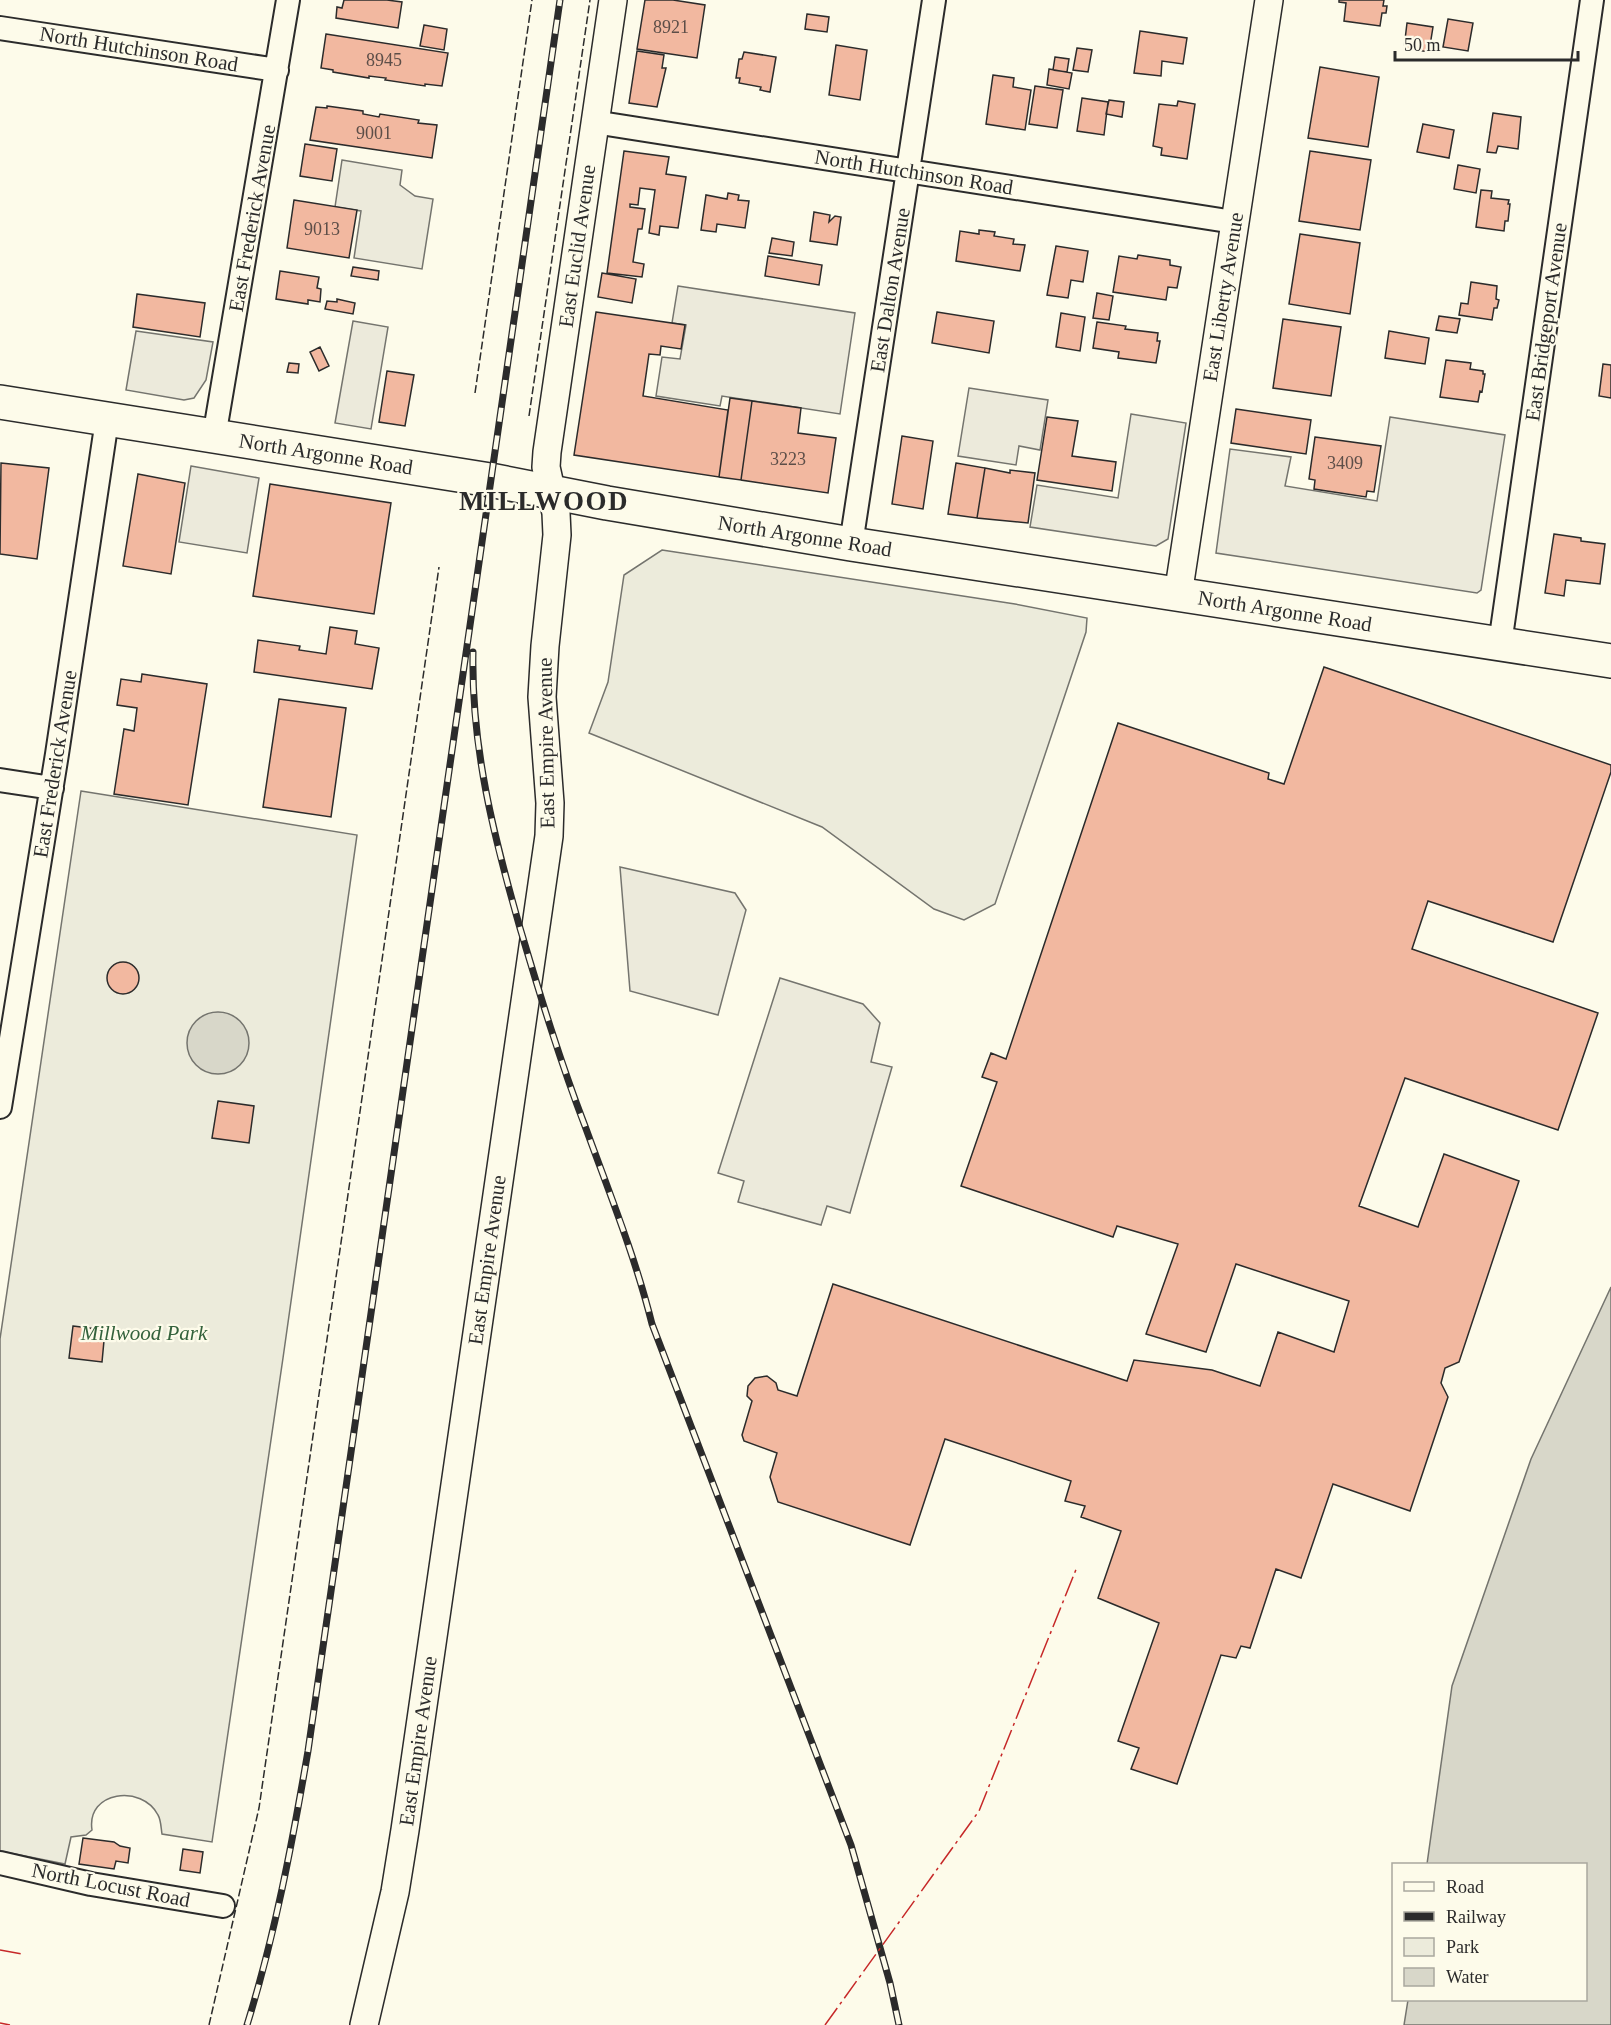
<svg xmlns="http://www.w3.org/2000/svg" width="1611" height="2025" font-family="Georgia,serif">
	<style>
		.green { fill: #ecebdb; stroke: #74746e; stroke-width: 1.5 }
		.parking { fill: #eceadb; stroke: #74746e; stroke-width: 1.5 }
		.water { fill: #d8d7c9; stroke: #74746e; stroke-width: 1.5 }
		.building { fill: #f2b8a0; stroke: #2b2b2b; stroke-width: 1.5 }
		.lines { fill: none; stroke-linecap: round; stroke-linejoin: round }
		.minor-casing { stroke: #2b2b2b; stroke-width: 26 }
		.tertiary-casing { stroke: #2b2b2b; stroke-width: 30 }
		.primary-casing { stroke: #2b2b2b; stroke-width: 36 }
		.minor { stroke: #fdfbea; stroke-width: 22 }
		.tertiary { stroke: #fdfbea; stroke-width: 27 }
		.primary { stroke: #fdfbea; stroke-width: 33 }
		.rail-casing { stroke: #2b2b2b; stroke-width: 7 }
		.rail { stroke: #fdfbea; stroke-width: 4.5; stroke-dasharray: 14; stroke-linecap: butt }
		.fence { stroke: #2b2b2b; stroke-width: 1.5; stroke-dasharray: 8 3; stroke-linecap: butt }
		.power { stroke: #c62828; stroke-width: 1.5; stroke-dasharray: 21 4.5 3 4.5; stroke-linecap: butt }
		.labels { text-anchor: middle; stroke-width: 4.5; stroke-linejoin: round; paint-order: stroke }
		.number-label { font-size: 18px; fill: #5d4e48 }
		.street-label { font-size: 21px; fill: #2b2b2b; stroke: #fdfbea }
		.park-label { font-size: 21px; font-style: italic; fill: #34623c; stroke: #fdfbea }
		.district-label { font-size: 27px; font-weight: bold; letter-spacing: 1.5px; fill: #2b2b2b; stroke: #fdfbea }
	</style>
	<rect width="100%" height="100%" fill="#fdfbea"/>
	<path class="green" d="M 662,550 L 1015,604 L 1087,618 L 1086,632 L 995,904 L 964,920 L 934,909 L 822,827 L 589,733 L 608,682 L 624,575 Z
		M 81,791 L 357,835 L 283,1358 L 212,1842 L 162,1834 C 161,1828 161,1820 158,1815 C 142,1784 86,1791 92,1830 L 86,1835 L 71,1837 L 65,1864 L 0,1851 L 0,1339 Z"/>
	<path class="parking" d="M 342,160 L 402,170 L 400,185 L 415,196 L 433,199 L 422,269 L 354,258 L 361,211 L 335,207 Z
		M 678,286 L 855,313 L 840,414 L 722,396 L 720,406 L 656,396 L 662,357 L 680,359 L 686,325 L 672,323 Z
		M 353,321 L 388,327 L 371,429 L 335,423 Z
		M 136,331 L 213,342 L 206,380 L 194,398 L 184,400 L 126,390 Z
		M 969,388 L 1048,400 L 1040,450 L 1019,446 L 1016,465 L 958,456 Z
		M 1131,414 L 1186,423 L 1168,539 L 1156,546 L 1030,527 L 1037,485 L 1118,498 Z
		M 1390,417 L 1505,435 L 1481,590 L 1477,593 L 1216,553 L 1230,449 L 1291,457 L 1285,486 L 1377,501 Z
		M 191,466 L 259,478 L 247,553 L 179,542 Z
		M 620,867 L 735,893 L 746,910 L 718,1015 L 630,991 Z
		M 780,978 L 863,1004 L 880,1023 L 871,1062 L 892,1067 L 850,1213 L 827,1206 L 821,1225 L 738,1202 L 744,1181 L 718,1173 Z"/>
	<path class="water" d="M187 1043a31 31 0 1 1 62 0a31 31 0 1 1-62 0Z
		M 1611,1287 L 1611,2025 L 1404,2025 L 1408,2000 L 1586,2000 L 1586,1864 L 1427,1864 L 1452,1686 L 1531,1459 Z"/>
	<path class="building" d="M 344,0 L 387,0 L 402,2 L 398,28 L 336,18 L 337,7 L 342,8 Z
		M 645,0 L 673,0 L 705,5 L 697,58 L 637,49 Z
		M 1339,0 L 1384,0 L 1383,6 L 1387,6 L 1386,13 L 1382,13 L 1380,26 L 1344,21 L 1346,3 L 1339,2 Z
		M 807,14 L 829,17 L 827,32 L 805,29 Z
		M 1448,19 L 1473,23 L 1468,51 L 1443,47 Z
		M 1407,23 L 1433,27 L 1429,52 L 1404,48 Z
		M 424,25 L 447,29 L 444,50 L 420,46 Z
		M 1140,31 L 1187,38 L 1183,64 L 1162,61 L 1161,76 L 1134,73 Z
		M 326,34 L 448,53 L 442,86 L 425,84 L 425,86 L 385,80 L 386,78 L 369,76 L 369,78 L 333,72 L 333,70 L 321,68 Z
		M 836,45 L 867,50 L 860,100 L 829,95 Z
		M 1077,48 L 1092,50 L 1088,72 L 1073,70 Z
		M 637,51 L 664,55 L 662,68 L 666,68 L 657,107 L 629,103 Z
		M 744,52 L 776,57 L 770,92 L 760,90 L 761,87 L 739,83 L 740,78 L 736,78 L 739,59 L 742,59 Z
		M 1055,57 L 1069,59 L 1067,72 L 1053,70 Z
		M 1320,67 L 1379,77 L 1368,147 L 1308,138 Z
		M 1049,69 L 1072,73 L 1069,89 L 1047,85 Z
		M 993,75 L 1014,78 L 1013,87 L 1031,90 L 1025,130 L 986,124 Z
		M 1035,86 L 1063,90 L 1057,128 L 1029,124 Z
		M 1082,98 L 1108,102 L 1104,135 L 1077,131 Z
		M 1109,100 L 1124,102 L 1122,117 L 1106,114 Z
		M 1178,101 L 1195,104 L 1187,159 L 1161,155 L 1162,148 L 1153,146 L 1159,104 L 1177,106 Z
		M 327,106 L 363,111 L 363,114 L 379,117 L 380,114 L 419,120 L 418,123 L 437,125 L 432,158 L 310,140 L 316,107 L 327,108 Z
		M 1493,113 L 1521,117 L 1518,149 L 1498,146 L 1496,153 L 1487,152 Z
		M 1423,124 L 1454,130 L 1449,158 L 1417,152 Z
		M 305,144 L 337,149 L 332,181 L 300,176 Z
		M 624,151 L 669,157 L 666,174 L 686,177 L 678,228 L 660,226 L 659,235 L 649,233 L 655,190 L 640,188 L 638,205 L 630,204 L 630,207 L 645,209 L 642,229 L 638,229 L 633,262 L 644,264 L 642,277 L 607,273 Z
		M 1310,151 L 1371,160 L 1360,230 L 1299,221 Z
		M 1458,165 L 1480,169 L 1476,193 L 1454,189 Z
		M 1481,190 L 1492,191 L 1491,198 L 1509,200 L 1508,204 L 1510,204 L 1508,221 L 1505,221 L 1504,231 L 1476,227 Z
		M 728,193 L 739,195 L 738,200 L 749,201 L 745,228 L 717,224 L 716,232 L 701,230 L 706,195 L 727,199 Z
		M 294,200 L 357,210 L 349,258 L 287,248 Z
		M 814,212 L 830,215 L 829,222 L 835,216 L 841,217 L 837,245 L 810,241 Z
		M 979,230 L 995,232 L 994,236 L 1014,239 L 1013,244 L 1025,245 L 1020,271 L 956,261 L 960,231 L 979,234 Z
		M 1300,234 L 1360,243 L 1350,314 L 1289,304 Z
		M 772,238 L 794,242 L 792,256 L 769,253 Z
		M 1056,246 L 1088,251 L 1083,282 L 1071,280 L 1068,298 L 1047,295 Z
		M 1138,255 L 1170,260 L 1170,265 L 1181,267 L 1177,288 L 1168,287 L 1166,300 L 1113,292 L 1119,256 L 1137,259 Z
		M 768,256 L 822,265 L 819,285 L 765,276 Z
		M 353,267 L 379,271 L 378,280 L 351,276 Z
		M 280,271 L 319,277 L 317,288 L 321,289 L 320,302 L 308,300 L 308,304 L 276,299 Z
		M 602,273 L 636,279 L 632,303 L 598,297 Z
		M 1471,282 L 1497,286 L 1496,299 L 1499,300 L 1497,308 L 1494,308 L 1492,320 L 1459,315 L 1461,303 L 1468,304 Z
		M 1097,293 L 1113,296 L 1109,320 L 1093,318 Z
		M 137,294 L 205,303 L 200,337 L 133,327 Z
		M 337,299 L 355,303 L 353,314 L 325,309 L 327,301 L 337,302 Z
		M 596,312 L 685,325 L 681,349 L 661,346 L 660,355 L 649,354 L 643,396 L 728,410 L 719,477 L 574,455 Z
		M 937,312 L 994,321 L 989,353 L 932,343 Z
		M 1061,313 L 1085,317 L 1080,351 L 1056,347 Z
		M 1439,316 L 1460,319 L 1457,333 L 1436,330 Z
		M 1283,319 L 1341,327 L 1331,396 L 1273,388 Z
		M 1097,322 L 1126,326 L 1125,329 L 1158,333 L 1157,341 L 1160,341 L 1156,363 L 1118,358 L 1119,352 L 1093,348 Z
		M 1389,331 L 1429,338 L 1425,364 L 1385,358 Z
		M 320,347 L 329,366 L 319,371 L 310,352 Z
		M 1446,360 L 1471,363 L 1470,369 L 1483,371 L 1483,374 L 1485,374 L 1482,392 L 1480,391 L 1478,402 L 1440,397 Z
		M 289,363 L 299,364 L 298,373 L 287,372 Z
		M 1603,364 L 1611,365 L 1611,398 L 1599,396 Z
		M 387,371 L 414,375 L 405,426 L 379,422 Z
		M 730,398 L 752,401 L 741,480 L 719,477 Z
		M 752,401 L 801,408 L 798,433 L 836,438 L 828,493 L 741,480 Z
		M 1236,409 L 1311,420 L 1306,454 L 1231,443 Z
		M 1047,417 L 1078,421 L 1072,456 L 1116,462 L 1112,491 L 1037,480 Z
		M 902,436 L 933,441 L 923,509 L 892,504 Z
		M 1315,437 L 1381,446 L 1374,492 L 1367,491 L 1366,497 L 1314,489 L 1315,480 L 1309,479 Z
		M 1,463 L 49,468 L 37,559 L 0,554 Z
		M 956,463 L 985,468 L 977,518 L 948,514 Z
		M 985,468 L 1010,473 L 1010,470 L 1035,473 L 1028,523 L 977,518 Z
		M 138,474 L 185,483 L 171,574 L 123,566 Z
		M 270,484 L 391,503 L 374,614 L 253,596 Z
		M 1554,534 L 1581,538 L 1581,541 L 1605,544 L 1600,584 L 1566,580 L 1564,596 L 1545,593 Z
		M 330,627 L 357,631 L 355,644 L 379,648 L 372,689 L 254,672 L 258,640 L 300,646 L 299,650 L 326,654 Z
		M 1324,667 L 1611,765 L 1611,772 L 1553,942 L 1428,901 L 1412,949 L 1598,1013 L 1558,1130 L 1405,1078 L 1359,1206 L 1418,1227 L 1444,1154 L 1519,1181 L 1459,1362 L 1445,1368 L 1441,1383 L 1448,1397 L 1410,1511 L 1333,1484 L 1301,1578 L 1276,1569 L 1250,1648 L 1241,1646 L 1236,1658 L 1221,1655 L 1177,1784 L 1131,1769 L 1139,1748 L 1118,1741 L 1159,1623 L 1098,1598 L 1121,1531 L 1081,1517 L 1085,1506 L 1065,1501 L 1071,1481 L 945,1439 L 910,1545 L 778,1502 L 770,1477 L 777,1453 L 744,1441 L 742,1435 L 752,1401 L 747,1396 L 748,1386 L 755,1378 L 767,1376 L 776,1383 L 778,1390 L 797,1396 L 833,1284 L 1127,1381 L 1134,1360 L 1212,1370 L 1260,1386 L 1278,1332 L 1334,1352 L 1349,1301 L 1236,1264 L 1206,1352 L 1146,1334 L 1178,1244 L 1117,1226 L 1113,1237 L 961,1186 L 997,1082 L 982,1077 L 991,1053 L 1006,1059 L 1118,723 L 1269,773 L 1268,779 L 1284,784 Z
		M 142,674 L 207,684 L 188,805 L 114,794 L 124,729 L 134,731 L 137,708 L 117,705 L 121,679 L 141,682 Z
		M 279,699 L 346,708 L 331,817 L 263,807 Z
		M107 978a16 16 0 1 1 32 0a16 16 0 1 1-32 0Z
		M 218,1101 L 254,1106 L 249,1143 L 212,1138 Z
		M 73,1326 L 105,1330 L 102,1362 L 69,1358 Z
		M 83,1838 L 114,1842 L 120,1846 L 130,1848 L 128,1863 L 116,1861 L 114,1869 L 79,1864 Z
		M 183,1849 L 203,1852 L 200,1873 L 180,1870 Z"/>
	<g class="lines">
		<g class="minor-casing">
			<path id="minor" d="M 0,28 L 277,70
				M 594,122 L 1234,222
				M 214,437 L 288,0
				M 851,544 L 934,0
				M 1500,644 L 1592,0
				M 0,780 L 52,788
				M 0,1107 L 57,754 L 107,420
				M 0,1863 L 91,1884 L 223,1906"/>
		</g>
		<g class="tertiary-casing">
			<path id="tertiary" d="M 1178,595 L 1269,0
				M 364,2025 L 395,1892 L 405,1830 L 549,836 L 550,803 L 542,697 L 545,646 L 557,535 L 556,513 L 546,467 L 547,452 L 613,0"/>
		</g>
		<g class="primary-casing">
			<path id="primary" d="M 0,402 L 490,480 L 607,503 L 851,544 L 1611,661"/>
		</g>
		<use href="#minor" class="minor"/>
		<use href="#tertiary" class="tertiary"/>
		<use href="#primary" class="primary"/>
		<g class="rail-casing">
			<path id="rail" d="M 473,652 C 471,747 494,837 520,928 C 540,995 560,1061 585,1126 C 609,1192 635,1256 652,1324 L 851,1845 L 890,1983 L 899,2025
				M 247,2025 C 275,1935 292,1844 308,1751 L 560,0"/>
		</g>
		<use href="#rail" class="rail"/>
		<path class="fence" d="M 475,393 L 532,0
			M 529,416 L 590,0
			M 209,2025 L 259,1808 L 439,567"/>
		<path class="power" d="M 0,1950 L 22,1954
			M 0,2023 L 10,2025
			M 825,2025 L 979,1811 L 1077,1567"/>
	</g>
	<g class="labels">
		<g class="number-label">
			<text x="671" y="33">8921</text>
			<text x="384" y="66">8945</text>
			<text x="374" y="139">9001</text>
			<text x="322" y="235">9013</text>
			<text x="788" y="465">3223</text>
			<text x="1345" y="469">3409</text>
		</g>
		<g class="street-label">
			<text transform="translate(139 49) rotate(9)" y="7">North Hutchinson Road</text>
			<text transform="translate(914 172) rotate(9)" y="7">North Hutchinson Road</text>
			<text transform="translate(252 218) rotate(-80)" y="7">East Frederick Avenue</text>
			<text transform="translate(577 246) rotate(-82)" y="7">East Euclid Avenue</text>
			<text transform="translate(890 290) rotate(-81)" y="7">East Dalton Avenue</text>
			<text transform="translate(1223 297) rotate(-81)" y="7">East Liberty Avenue</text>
			<text transform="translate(1546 322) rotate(-82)" y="7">East Bridgeport Avenue</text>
			<text transform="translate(326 454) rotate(9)" y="7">North Argonne Road</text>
			<text transform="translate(805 536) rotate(9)" y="7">North Argonne Road</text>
			<text transform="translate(1285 611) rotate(9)" y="7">North Argonne Road</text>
			<text transform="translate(546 743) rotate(-91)" y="7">East Empire Avenue</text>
			<text transform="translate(55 764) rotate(-81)" y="7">East Frederick Avenue</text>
			<text transform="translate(487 1260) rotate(-82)" y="7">East Empire Avenue</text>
			<text transform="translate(418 1741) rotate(-82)" y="7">East Empire Avenue</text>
			<text transform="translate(111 1885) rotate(11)" y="7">North Locust Road</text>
		</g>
		<g class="park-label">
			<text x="144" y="1340">Millwood Park</text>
		</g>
		<g class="district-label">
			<text x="544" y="510">MILLWOOD</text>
		</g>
	</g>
	<rect x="1392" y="1863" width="195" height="138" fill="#fdfbea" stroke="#a9a89e" stroke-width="1.5"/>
	<rect x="1404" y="1882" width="30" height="9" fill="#fdfbea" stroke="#a9a89e" stroke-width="1.5"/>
	<text x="1446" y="1893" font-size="18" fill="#2b2b2b">Road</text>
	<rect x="1404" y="1912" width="30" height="9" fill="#2b2b2b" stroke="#a9a89e" stroke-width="1.5"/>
	<text x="1446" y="1923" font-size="18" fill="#2b2b2b">Railway</text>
	<rect x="1404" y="1938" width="30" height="18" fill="#ecebdb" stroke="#a9a89e" stroke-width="1.5"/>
	<text x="1446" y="1953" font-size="18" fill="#2b2b2b">Park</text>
	<rect x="1404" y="1968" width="30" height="18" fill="#d8d7c9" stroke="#a9a89e" stroke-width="1.5"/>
	<text x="1446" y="1983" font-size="18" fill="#2b2b2b">Water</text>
	<path d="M1395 51v9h183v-9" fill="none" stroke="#2b2b2b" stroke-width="3"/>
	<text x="1404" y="51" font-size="18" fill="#2b2b2b" stroke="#fdfbea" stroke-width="4.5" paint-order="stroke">50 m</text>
</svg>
